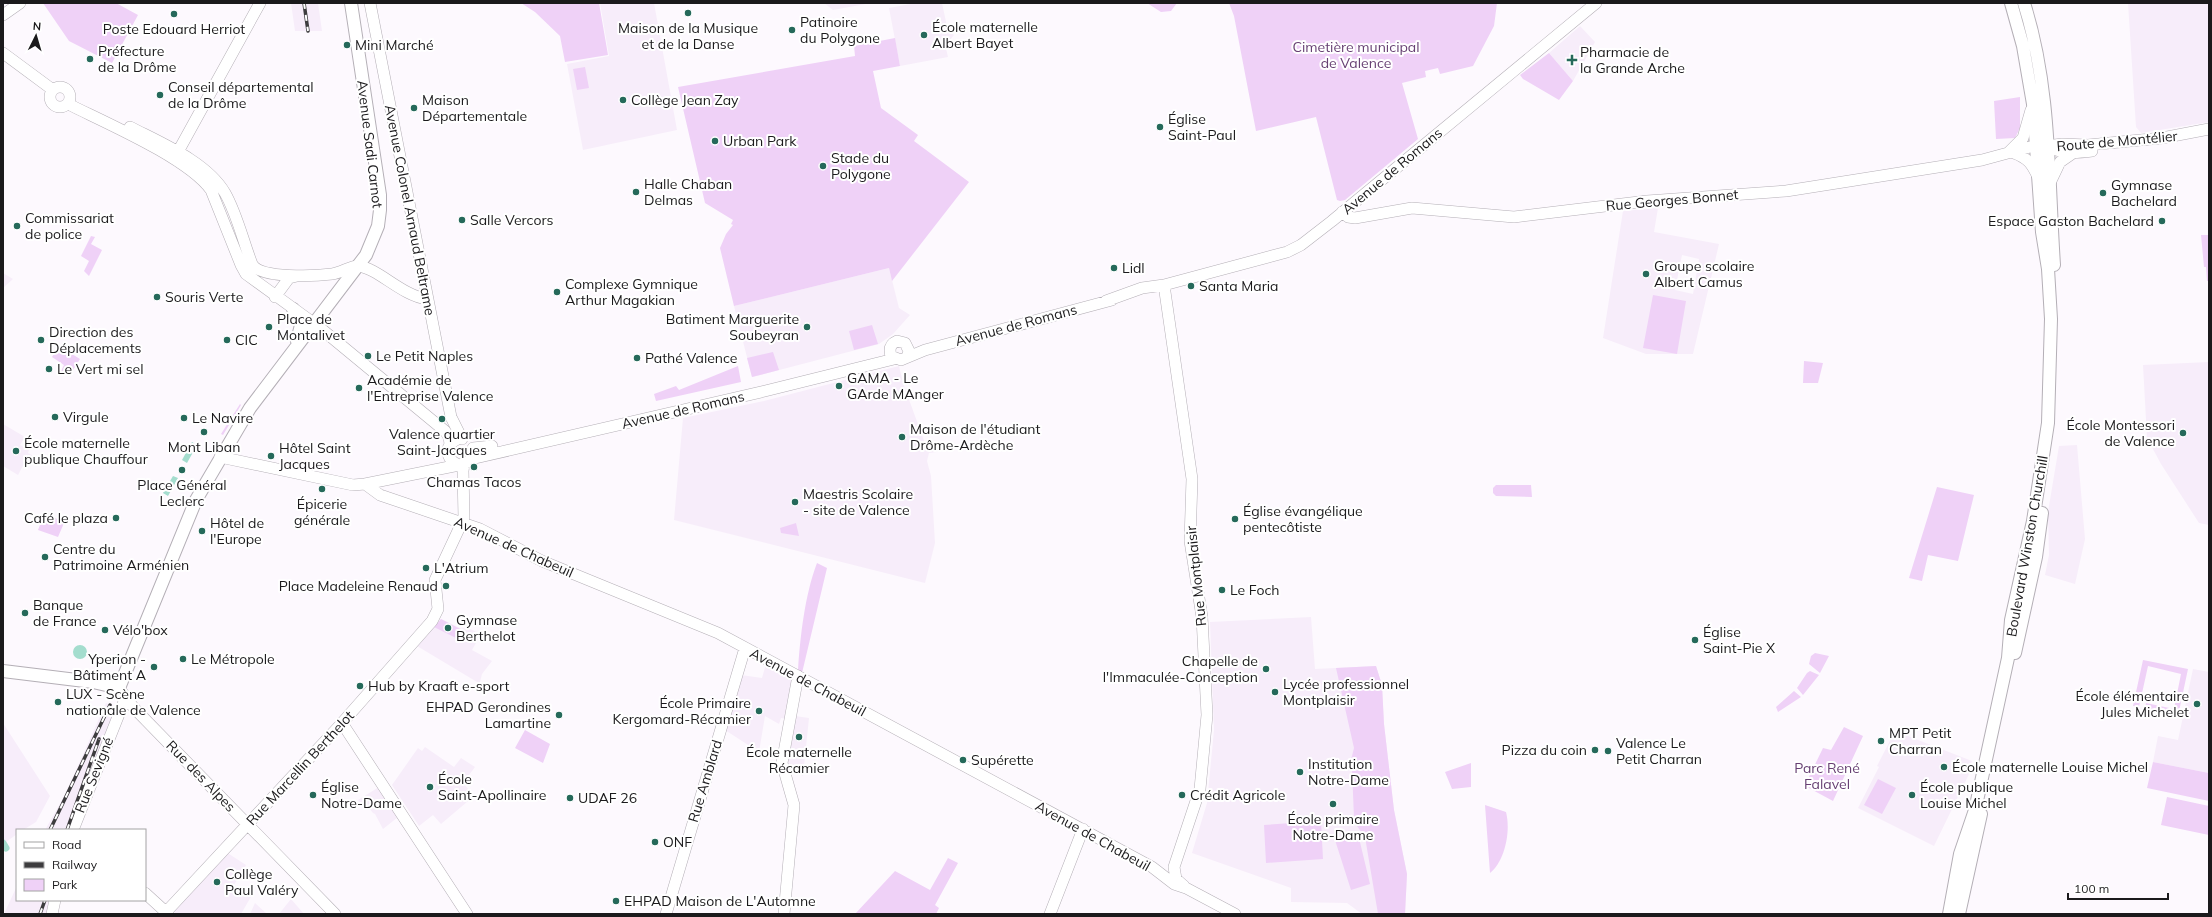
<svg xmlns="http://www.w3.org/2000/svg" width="2212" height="917" font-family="Mulish,sans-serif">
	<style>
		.built { fill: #f7edfa; fill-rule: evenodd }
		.green { fill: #efd1f7 }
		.water { fill: #a4ddce }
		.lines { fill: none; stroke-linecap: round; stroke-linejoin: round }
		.canal { stroke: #a4ddce; stroke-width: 7 }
		.secondary-casing { stroke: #b4afb6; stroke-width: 12 }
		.primary-casing { stroke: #b4afb6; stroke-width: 14 }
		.secondary { stroke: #fff; stroke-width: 11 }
		.primary { stroke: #fff; stroke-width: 12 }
		.rail-casing { stroke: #3d3c3e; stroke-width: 3.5 }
		.rail { stroke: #fff; stroke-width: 2; stroke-dasharray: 6; stroke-linecap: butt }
		.poi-dot { fill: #25695a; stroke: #fff; stroke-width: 1.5 }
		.labels { text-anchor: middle; stroke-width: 4; stroke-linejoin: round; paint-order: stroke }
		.poi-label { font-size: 14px; fill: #1b1a1c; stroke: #fff; text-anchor: start }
		.park-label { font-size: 14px; fill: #674073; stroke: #fff }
		.street-label { font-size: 14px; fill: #1b1a1c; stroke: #fff }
	</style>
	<rect width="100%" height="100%" fill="#fdf9fe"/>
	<path class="built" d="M 291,3 L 318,3 L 322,31 L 295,31 Z
		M 600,3 L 654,3 L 677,130 L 583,150 L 567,64 L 609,56 Z
		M 824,3 L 871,3 L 833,10 Z
		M 916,3 L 942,3 L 948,31 L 954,35 L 950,40 L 944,40 L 948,57 L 900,66 L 889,8 Z
		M 2128,3 L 2209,3 L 2209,122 L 2141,133 L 2136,127 Z
		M 1580,26 L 1595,42 L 1573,81 L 1549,53 Z
		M 1658,208 L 1654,232 L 1719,244 L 1693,354 L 1646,354 L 1603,338 L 1623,211 ZM 1682,255 L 1699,259 L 1693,294 L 1675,290 Z
		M 889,268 L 899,308 L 910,315 L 893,334 L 879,344 L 752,377 L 734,306 Z
		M 3,273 L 13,279 L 3,288 Z
		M 2209,362 L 2209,525 L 2199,523 L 2161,464 L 2147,438 L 2143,365 Z
		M 899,366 L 903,383 L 927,449 L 938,449 L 937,452 L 929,453 L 927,461 L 931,476 L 935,543 L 925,583 L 674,520 L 683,418 L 764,401 Z
		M 3,424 L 25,437 L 20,445 L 29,450 L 28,453 L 34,456 L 30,462 L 26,460 L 18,475 L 3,466 Z
		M 2077,445 L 2085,539 L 2075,584 L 2045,575 L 2049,555 L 2048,512 L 2059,446 Z
		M 1311,617 L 1315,669 L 1376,666 L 1382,685 L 1384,724 L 1394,810 L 1407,874 L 1405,914 L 1362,914 L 1347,903 L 1291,902 L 1291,888 L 1192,853 L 1207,803 L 1214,730 L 1210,622 Z
		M 441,619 L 462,629 L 463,628 L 469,630 L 470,629 L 481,634 L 472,650 L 492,661 L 482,674 L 480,682 L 477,682 L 417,646 Z
		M 766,664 L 792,678 L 786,719 L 781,718 L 779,724 L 765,716 L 759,752 L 725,730 L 741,675 L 762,678 Z
		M 2193,669 L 2209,672 L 2209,773 L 2153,762 L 2158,736 L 2178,740 Z
		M 106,703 L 116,707 L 70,830 L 45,830 L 65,795 Z
		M 795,716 L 809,718 L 803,776 L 788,763 Z
		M 3,723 L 50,796 L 36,822 L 23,830 L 17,830 L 17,834 L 6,842 L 3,837 Z
		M 1895,731 L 1972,761 L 1968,770 L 1969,774 L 1934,846 L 1858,808 L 1879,767 L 1877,766 Z
		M 425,747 L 454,767 L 461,758 L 475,767 L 463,783 L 474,796 L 441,824 L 433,815 L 419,826 L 392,785 L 418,748 L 422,751 Z
		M 379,787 L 398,817 L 383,829 L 375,814 L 373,813 L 368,807 L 364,809 L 358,800 Z
		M 226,852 L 246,865 L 234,885 L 252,895 L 241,914 L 175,914 L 174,911 Z
		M 17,881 L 17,900 L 52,900 L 49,914 L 4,914 L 16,888 Z
		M 291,899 L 304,914 L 279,914 Z
		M 255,903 L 267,914 L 250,914 Z"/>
	<path class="green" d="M 43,3 L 116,3 L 138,15 L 112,63 L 69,41 Z
		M 521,3 L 599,3 L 608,55 L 565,62 L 560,36 L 535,12 Z
		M 1147,3 L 1177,3 L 1171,11 L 1161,12 Z
		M 1229,3 L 1497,3 L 1494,26 L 1473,66 L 1440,74 L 1438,68 L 1425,71 L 1426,77 L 1402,83 L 1418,139 L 1345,200 L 1340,201 L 1337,200 L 1316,117 L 1256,131 L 1234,16 Z
		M 895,38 L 900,66 L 873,71 L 881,108 L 918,135 L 914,141 L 969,182 L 892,281 L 889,268 L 734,306 L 720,248 L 726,234 L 733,225 L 731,224 L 733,220 L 705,203 L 678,87 L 855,56 L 854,46 Z
		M 1549,53 L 1573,81 L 1559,100 L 1523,79 L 1520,75 Z
		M 585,67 L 589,88 L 577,90 L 573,69 Z
		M 2020,97 L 2020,128 L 2015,138 L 1996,139 L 1994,101 Z
		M 2201,235 L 2209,235 L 2209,281 L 2207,281 L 2206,267 L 2204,267 Z
		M 91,236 L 95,237 L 91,244 L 102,250 L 89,276 L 84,271 L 89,261 L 81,256 Z
		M 1653,295 L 1686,301 L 1677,354 L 1643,348 Z
		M 872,325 L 878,344 L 854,350 L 849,331 Z
		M 59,346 L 80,359 L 70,375 L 61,371 L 64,365 L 52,357 Z
		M 773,352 L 779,370 L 752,377 L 747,358 Z
		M 1804,361 L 1823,363 L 1818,383 L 1803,383 Z
		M 738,366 L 741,382 L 656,401 L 654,394 L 676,386 L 679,390 Z
		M 240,404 L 241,405 L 223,435 L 221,434 Z
		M 1496,485 L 1531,485 L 1532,497 L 1496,496 L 1493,493 L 1493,488 Z
		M 1937,487 L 1974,495 L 1958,561 L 1928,555 L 1922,581 L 1909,578 Z
		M 45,512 L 64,523 L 58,537 L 38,530 Z
		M 796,523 L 799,536 L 781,533 L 780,528 Z
		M 817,563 L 827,568 L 802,673 L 798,671 C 800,637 805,594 817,563 Z
		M 441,619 L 462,630 L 458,639 L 434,627 Z
		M 1815,653 L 1829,656 L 1820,673 L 1809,664 L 1811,656 Z
		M 2143,660 L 2188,669 L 2178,716 L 2145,709 L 2146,703 L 2174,709 L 2181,674 L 2148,666 L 2139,707 L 2133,706 Z
		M 1376,666 L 1382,685 L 1384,724 L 1394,810 L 1407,874 L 1405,914 L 1378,914 L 1365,837 L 1357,826 L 1354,818 L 1352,769 L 1350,764 L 1354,748 L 1336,668 Z
		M 1810,671 L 1819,675 L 1803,695 L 1797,688 L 1807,673 Z
		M 1794,691 L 1801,697 L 1778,712 L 1776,707 Z
		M 1844,727 L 1863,736 L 1833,801 L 1807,787 L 1806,783 L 1823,748 L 1831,750 Z
		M 525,730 L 550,744 L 543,763 L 515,748 Z
		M 2153,762 L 2209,773 L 2209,801 L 2147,788 Z
		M 1471,763 L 1471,787 L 1452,789 L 1445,772 Z
		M 1878,779 L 1896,788 L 1882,814 L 1864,805 Z
		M 2167,797 L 2209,806 L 2209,835 L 2161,825 Z
		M 1485,805 L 1506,812 C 1511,831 1505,861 1490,873 Z
		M 1321,821 L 1323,859 L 1266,863 L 1264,825 Z
		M 1359,838 L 1370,884 L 1351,890 L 1335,840 Z
		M 948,858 L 958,863 L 935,905 L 939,908 L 936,914 L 855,914 L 895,871 L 930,890 Z"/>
	<path class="water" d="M 192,442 L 197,445 L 187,463 L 182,460 Z
		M 173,476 L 178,478 L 168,496 L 163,493 Z
		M73 652a7 7 0 1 1 14 0a7 7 0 1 1-14 0Z"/>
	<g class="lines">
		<path class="canal" d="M 3,843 L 6,848"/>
		<g class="secondary-casing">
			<path id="secondary" d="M 370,3 L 451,417 L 462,439
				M 3,15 L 20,3
				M 3,53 L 53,90
				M50 97a10 10 0 1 1 20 0a10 10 0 1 1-20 0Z
				M 68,104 C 106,123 188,158 211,190 L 241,265 L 246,274 L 319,327 L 445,431 L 449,437 L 450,444
				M 130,127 C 161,143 207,162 225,193 C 237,214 243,241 252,264 C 260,279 316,276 332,274 C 341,273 350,266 358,266 C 378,268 402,296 427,299
				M 2040,147 L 2062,144 L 2088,145 L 2162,138 L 2209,129
				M 2048,147 C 2063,154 2076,153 2092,151
				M 2009,152 L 2023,138 L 2031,110
				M 2014,153 C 2028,158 2032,164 2038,177
				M 174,159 L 260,3
				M 2050,183 L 2060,162 L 2073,153
				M 1342,212 L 1348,217 L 1355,218 L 1412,208 L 1514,217 L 1647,201 L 1786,191 L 1982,160 L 2030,147
				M 1164,285 L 1192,479 L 1190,541 L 1202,617 L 1207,715 L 1200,789 L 1174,867 L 1176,879 L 1184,886
				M 275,297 L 289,278 L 297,276
				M 1106,301 L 1142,288 L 1164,285 L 1287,252 L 1301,245 L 1332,221 L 1596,3
				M 907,357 L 909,351 L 905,343 L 897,341 C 890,344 889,349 891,356 L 901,360 L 925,350 L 1112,300
				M 456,440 C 444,446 446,459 457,464
				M 473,448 L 492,446
				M 220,457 L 353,485 L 365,484 L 464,464 L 469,461
				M 471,459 L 765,391 L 894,359
				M 365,484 L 380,495 L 480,529 L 542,561 L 718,633 L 1152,867 L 1174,884 L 1186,888 L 1235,914
				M 119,688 L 134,708 L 335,914
				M 342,723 L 467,914
				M 73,830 L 125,699
				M 145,893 L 168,914
				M 166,912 L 342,723 L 432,621 L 438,609 L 435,580 L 464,518 L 463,471 L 464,464
				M 52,914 L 55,900
				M 666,914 L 745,648
				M 784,914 L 794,805 L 782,763 L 798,676
				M 1050,914 L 1083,829"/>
		</g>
		<g class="primary-casing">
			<path id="primary" d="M 2024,3 C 2051,88 2048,177 2054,265
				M 293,309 L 301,325 L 297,341
				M 2015,653 L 2036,557 L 2042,513
				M 3,671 L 93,682 L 119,688 L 196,500 L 250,408 L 366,255 L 378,226 L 380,210 L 380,195 L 351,3
				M 1949,914 L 1960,854 L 1975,810 L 2008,658 L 2011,620 L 2033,521 L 2048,423 L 2051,319 L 2048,269 L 2042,232 L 2033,104 L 2023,46 L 2011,3
				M 1959,914 L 1981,814"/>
		</g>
		<use href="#secondary" class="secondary"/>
		<use href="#primary" class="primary"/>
		<g class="rail-casing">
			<path id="rail" d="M 304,3 L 308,31
				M 50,830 L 110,705
				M 67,830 L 99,739
				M 40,914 L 45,900"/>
		</g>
		<use href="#rail" class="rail"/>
	</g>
	<g class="poi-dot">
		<circle cx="688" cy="13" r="4"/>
		<circle cx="174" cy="14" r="4"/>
		<circle cx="792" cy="30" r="4"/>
		<circle cx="924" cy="35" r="4"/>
		<circle cx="347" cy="45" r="4"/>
		<circle cx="90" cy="59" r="4"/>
		<path d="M1570 54h4v4h4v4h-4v4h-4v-4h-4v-4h4z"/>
		<circle cx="160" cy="95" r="4"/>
		<circle cx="623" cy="100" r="4"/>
		<circle cx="414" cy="108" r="4"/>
		<circle cx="1160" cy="127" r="4"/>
		<circle cx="715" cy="141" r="4"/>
		<circle cx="823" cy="166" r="4"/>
		<circle cx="636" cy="192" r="4"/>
		<circle cx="2103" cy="193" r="4"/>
		<circle cx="462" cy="220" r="4"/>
		<circle cx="2162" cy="221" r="4"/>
		<circle cx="17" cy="226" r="4"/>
		<circle cx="1114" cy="268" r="4"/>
		<circle cx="1646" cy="274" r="4"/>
		<circle cx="1191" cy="286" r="4"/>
		<circle cx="557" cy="292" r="4"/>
		<circle cx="157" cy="297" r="4"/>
		<circle cx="269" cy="327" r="4"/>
		<circle cx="807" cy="327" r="4"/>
		<circle cx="41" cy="340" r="4"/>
		<circle cx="227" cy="340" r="4"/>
		<circle cx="368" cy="356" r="4"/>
		<circle cx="637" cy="358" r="4"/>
		<circle cx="49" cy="369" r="4"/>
		<circle cx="839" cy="386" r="4"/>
		<circle cx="359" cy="388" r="4"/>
		<circle cx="55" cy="417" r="4"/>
		<circle cx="184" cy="418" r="4"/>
		<circle cx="442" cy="419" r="4"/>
		<circle cx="204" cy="432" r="4"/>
		<circle cx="2183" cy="433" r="4"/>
		<circle cx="902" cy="437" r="4"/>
		<circle cx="16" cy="451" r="4"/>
		<circle cx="271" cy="456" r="4"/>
		<circle cx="474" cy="467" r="4"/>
		<circle cx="182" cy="470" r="4"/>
		<circle cx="322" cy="489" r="4"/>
		<circle cx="795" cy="502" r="4"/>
		<circle cx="116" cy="518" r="4"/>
		<circle cx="1235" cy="519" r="4"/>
		<circle cx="202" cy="531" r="4"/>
		<circle cx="45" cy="557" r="4"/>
		<circle cx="426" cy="568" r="4"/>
		<circle cx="446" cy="586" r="4"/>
		<circle cx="1222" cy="590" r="4"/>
		<circle cx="25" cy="613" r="4"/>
		<circle cx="448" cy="628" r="4"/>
		<circle cx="105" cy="630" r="4"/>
		<circle cx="1695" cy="640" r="4"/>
		<circle cx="183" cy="659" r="4"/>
		<circle cx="154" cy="667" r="4"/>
		<circle cx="1266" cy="669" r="4"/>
		<circle cx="360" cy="686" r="4"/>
		<circle cx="1275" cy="692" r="4"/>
		<circle cx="58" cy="702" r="4"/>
		<circle cx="2197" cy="704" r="4"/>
		<circle cx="759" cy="711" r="4"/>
		<circle cx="559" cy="715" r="4"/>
		<circle cx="799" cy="737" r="4"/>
		<circle cx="1881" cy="741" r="4"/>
		<circle cx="1595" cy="750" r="4"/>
		<circle cx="1608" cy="751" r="4"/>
		<circle cx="963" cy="760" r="4"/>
		<circle cx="1944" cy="767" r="4"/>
		<circle cx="1300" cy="772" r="4"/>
		<circle cx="430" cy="787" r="4"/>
		<circle cx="313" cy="795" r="4"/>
		<circle cx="1182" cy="795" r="4"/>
		<circle cx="1912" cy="795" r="4"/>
		<circle cx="570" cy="798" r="4"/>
		<circle cx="1333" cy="804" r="4"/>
		<circle cx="655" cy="842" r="4"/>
		<circle cx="217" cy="882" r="4"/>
		<circle cx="616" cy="901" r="4"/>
	</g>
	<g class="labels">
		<g class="poi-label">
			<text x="800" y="27">Patinoire<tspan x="800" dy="16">du Polygone</tspan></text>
			<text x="932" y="32">École maternelle<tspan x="932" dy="16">Albert Bayet</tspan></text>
			<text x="688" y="33" text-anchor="middle">Maison de la Musique<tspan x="688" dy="16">et de la Danse</tspan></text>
			<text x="174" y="34" text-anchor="middle">Poste Edouard Herriot</text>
			<text x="355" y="50">Mini Marché</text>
			<text x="98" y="56">Préfecture<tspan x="98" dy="16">de la Drôme</tspan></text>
			<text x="1580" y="57">Pharmacie de<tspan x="1580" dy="16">la Grande Arche</tspan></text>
			<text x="168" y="92">Conseil départemental<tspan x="168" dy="16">de la Drôme</tspan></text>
			<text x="422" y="105">Maison<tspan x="422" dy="16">Départementale</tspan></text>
			<text x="631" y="105">Collège Jean Zay</text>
			<text x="1168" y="124">Église<tspan x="1168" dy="16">Saint-Paul</tspan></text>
			<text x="723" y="146">Urban Park</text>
			<text x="831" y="163">Stade du<tspan x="831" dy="16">Polygone</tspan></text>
			<text x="644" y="189">Halle Chaban<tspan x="644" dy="16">Delmas</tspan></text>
			<text x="2111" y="190">Gymnase<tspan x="2111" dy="16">Bachelard</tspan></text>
			<text x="25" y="223">Commissariat<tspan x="25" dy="16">de police</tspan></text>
			<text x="470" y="225">Salle Vercors</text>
			<text x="2154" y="226" text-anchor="end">Espace Gaston Bachelard</text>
			<text x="1654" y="271">Groupe scolaire<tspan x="1654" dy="16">Albert Camus</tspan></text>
			<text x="1122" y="273">Lidl</text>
			<text x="565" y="289">Complexe Gymnique<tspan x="565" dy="16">Arthur Magakian</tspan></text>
			<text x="1199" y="291">Santa Maria</text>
			<text x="165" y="302">Souris Verte</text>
			<text x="277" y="324">Place de<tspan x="277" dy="16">Montalivet</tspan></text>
			<text x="799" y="324" text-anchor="end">Batiment Marguerite<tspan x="799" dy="16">Soubeyran</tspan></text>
			<text x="49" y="337">Direction des<tspan x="49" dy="16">Déplacements</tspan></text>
			<text x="235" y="345">CIC</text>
			<text x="376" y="361">Le Petit Naples</text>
			<text x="645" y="363">Pathé Valence</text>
			<text x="57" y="374">Le Vert mi sel</text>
			<text x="847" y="383">GAMA - Le<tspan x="847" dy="16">GArde MAnger</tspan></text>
			<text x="367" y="385">Académie de<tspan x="367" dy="16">l'Entreprise Valence</tspan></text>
			<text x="63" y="422">Virgule</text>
			<text x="192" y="423">Le Navire</text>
			<text x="2175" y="430" text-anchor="end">École Montessori<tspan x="2175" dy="16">de Valence</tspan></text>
			<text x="910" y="434">Maison de l'étudiant<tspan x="910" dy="16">Drôme-Ardèche</tspan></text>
			<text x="442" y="439" text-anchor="middle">Valence quartier<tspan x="442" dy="16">Saint-Jacques</tspan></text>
			<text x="24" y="448">École maternelle<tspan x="24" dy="16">publique Chauffour</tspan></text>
			<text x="204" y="452" text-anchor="middle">Mont Liban</text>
			<text x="279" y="453">Hôtel Saint<tspan x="279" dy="16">Jacques</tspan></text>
			<text x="474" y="487" text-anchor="middle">Chamas Tacos</text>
			<text x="182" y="490" text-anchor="middle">Place Général<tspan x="182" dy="16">Leclerc</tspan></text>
			<text x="803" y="499">Maestris Scolaire<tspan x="803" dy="16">- site de Valence</tspan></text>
			<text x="322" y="509" text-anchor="middle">Épicerie<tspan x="322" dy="16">générale</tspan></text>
			<text x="1243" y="516">Église évangélique<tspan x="1243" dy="16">pentecôtiste</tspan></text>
			<text x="108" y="523" text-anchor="end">Café le plaza</text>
			<text x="210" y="528">Hôtel de<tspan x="210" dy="16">l'Europe</tspan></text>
			<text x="53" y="554">Centre du<tspan x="53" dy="16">Patrimoine Arménien</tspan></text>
			<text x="434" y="573">L'Atrium</text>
			<text x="438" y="591" text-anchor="end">Place Madeleine Renaud</text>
			<text x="1230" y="595">Le Foch</text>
			<text x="33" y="610">Banque<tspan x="33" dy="16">de France</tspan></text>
			<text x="456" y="625">Gymnase<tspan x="456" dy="16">Berthelot</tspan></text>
			<text x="113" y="635">Vélo'box</text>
			<text x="1703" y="637">Église<tspan x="1703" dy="16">Saint-Pie X</tspan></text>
			<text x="146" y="664" text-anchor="end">Yperion -<tspan x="146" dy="16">Bâtiment A</tspan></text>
			<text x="191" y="664">Le Métropole</text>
			<text x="1258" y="666" text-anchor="end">Chapelle de<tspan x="1258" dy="16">l'Immaculée-Conception</tspan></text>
			<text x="1283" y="689">Lycée professionnel<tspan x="1283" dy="16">Montplaisir</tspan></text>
			<text x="368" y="691">Hub by Kraaft e-sport</text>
			<text x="66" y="699">LUX - Scène<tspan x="66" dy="16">nationale de Valence</tspan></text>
			<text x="2189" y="701" text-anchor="end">École élémentaire<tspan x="2189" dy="16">Jules Michelet</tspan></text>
			<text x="751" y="708" text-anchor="end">École Primaire<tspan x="751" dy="16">Kergomard-Récamier</tspan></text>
			<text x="551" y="712" text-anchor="end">EHPAD Gerondines<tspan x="551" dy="16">Lamartine</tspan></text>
			<text x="1889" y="738">MPT Petit<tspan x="1889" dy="16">Charran</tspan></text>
			<text x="1616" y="748">Valence Le<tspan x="1616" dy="16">Petit Charran</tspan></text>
			<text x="1587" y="755" text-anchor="end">Pizza du coin</text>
			<text x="799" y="757" text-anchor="middle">École maternelle<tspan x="799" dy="16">Récamier</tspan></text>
			<text x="971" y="765">Supérette</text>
			<text x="1308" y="769">Institution<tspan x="1308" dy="16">Notre-Dame</tspan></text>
			<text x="1952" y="772">École maternelle Louise Michel</text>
			<text x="438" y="784">École<tspan x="438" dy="16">Saint-Apollinaire</tspan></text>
			<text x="321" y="792">Église<tspan x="321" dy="16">Notre-Dame</tspan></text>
			<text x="1920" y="792">École publique<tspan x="1920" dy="16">Louise Michel</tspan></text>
			<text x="1190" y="800">Crédit Agricole</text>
			<text x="578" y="803">UDAF 26</text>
			<text x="1333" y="824" text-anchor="middle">École primaire<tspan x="1333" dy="16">Notre-Dame</tspan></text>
			<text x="663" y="847">ONF</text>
			<text x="225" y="879">Collège<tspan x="225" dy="16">Paul Valéry</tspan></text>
			<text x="624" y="906">EHPAD Maison de L'Automne</text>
		</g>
		<g class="park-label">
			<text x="1356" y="52">Cimetière municipal<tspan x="1356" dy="16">de Valence</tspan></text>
			<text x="1827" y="773">Parc René<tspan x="1827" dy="16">Falavel</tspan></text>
		</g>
		<g class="street-label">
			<text transform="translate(2117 141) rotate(-5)" y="5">Route de Montélier</text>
			<text transform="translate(370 144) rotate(83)" y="5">Avenue Sadi Carnot</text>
			<text transform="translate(1392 171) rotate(-40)" y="5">Avenue de Romans</text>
			<text transform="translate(1672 200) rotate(-5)" y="5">Rue Georges Bonnet</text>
			<text transform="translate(410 210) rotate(79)" y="5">Avenue Colonel Arnaud Beltrame</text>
			<text transform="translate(1016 325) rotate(-15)" y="5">Avenue de Romans</text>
			<text transform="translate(683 410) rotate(-13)" y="5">Avenue de Romans</text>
			<text transform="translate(2027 546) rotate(-80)" y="5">Boulevard Winston Churchill</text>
			<text transform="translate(514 547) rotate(24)" y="5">Avenue de Chabeuil</text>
			<text transform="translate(1196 576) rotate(-96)" y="5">Rue Montplaisir</text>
			<text transform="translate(808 682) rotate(28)" y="5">Avenue de Chabeuil</text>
			<text transform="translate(300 768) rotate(-47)" y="5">Rue Marcellin Berthelot</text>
			<text transform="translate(94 775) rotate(-68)" y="5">Rue Sevigné</text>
			<text transform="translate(201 776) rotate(46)" y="5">Rue des Alpes</text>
			<text transform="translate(705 781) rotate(-73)" y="5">Rue Amblard</text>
			<text transform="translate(1093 836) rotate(29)" y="5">Avenue de Chabeuil</text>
		</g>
	</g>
	<rect width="2212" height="917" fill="none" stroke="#1b1a1c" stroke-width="8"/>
	<rect x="16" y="829" width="130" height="72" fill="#ffffff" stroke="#a4a3a4"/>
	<rect x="24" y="842" width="20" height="6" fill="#ffffff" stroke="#a4a3a4"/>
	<text x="52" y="849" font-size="12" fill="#1b1a1c">Road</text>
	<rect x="24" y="862" width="20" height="6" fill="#3d3c3e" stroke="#a4a3a4"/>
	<text x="52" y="869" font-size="12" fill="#1b1a1c">Railway</text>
	<rect x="24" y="879" width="20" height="12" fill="#efd1f7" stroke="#a4a3a4"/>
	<text x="52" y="889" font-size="12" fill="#1b1a1c">Park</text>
	<g transform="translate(36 36) rotate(5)" stroke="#ffffff" stroke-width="3" paint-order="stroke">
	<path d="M0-3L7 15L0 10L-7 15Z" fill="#1b1a1c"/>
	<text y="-6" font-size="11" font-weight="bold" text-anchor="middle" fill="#1b1a1c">N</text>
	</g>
	<path d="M2068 893v6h100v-6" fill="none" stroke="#1b1a1c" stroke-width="2"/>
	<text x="2074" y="893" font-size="12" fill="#1b1a1c" stroke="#ffffff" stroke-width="3" paint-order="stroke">100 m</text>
</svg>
